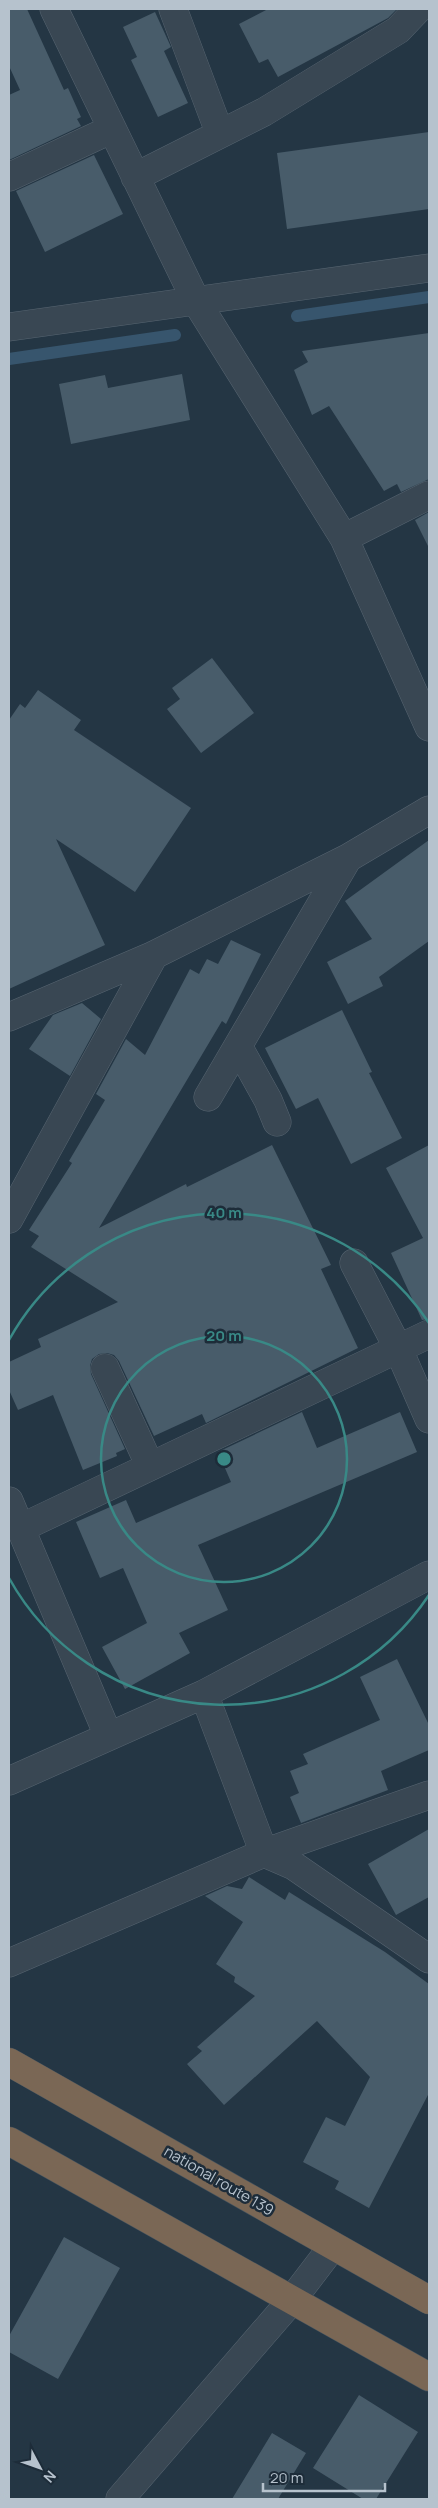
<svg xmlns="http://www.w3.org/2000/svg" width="438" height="2508" font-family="Manrope,sans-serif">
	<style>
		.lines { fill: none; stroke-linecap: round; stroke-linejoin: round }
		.stream { stroke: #37556d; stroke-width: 12 }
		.building { fill: #485c6a }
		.minor-casing { stroke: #576571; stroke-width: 29 }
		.highway-casing { stroke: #43525e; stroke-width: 29 }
		.minor { stroke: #394753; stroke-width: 28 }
		.highway { stroke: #7a6755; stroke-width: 28 }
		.ring { fill: none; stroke: #398986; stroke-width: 2.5 }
		.labels { text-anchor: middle; stroke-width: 5; stroke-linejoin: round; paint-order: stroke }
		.street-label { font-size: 15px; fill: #b6c2cd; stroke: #1d2c39 }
		.centre { fill: #398986; stroke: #1d2c39; stroke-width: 2.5 }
		.ring-label { font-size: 15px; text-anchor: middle; font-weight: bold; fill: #398986; stroke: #1d2c39; stroke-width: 5; stroke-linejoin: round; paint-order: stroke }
	</style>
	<rect width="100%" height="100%" fill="#243644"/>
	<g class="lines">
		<path class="stream" d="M 297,316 L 429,297
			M 9,359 L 175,335"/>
	</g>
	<path class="building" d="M 9,9 L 27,9 L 64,90 L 68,88 L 81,117 L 77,119 L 81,126 L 9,160 L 9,95 L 20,90 L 9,66 Z
		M 268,9 L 397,9 L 388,18 L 278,77 L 268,59 L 259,63 L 239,24 Z
		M 155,12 L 171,47 L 164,51 L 188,103 L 158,117 L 131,60 L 137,57 L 123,27 Z
		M 429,132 L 429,209 L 287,229 L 277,153 Z
		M 94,155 L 123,214 L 45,252 L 16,191 Z
		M 429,333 L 429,479 L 401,492 L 397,484 L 384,491 L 329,406 L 312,415 L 294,370 L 308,362 L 302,351 Z
		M 182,374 L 190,420 L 71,444 L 59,384 L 105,375 L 108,388 Z
		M 429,512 L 429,548 L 415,520 Z
		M 212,658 L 254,713 L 201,753 L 167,709 L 180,699 L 172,688 Z
		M 38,690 L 81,720 L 74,730 L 191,808 L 135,892 L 56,839 L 105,945 L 9,989 L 9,720 L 20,704 L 25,708 Z
		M 429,840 L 429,941 L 379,977 L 383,986 L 348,1004 L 327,962 L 372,939 L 345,901 Z
		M 231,940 L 261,954 L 226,1024 L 222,1021 L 99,1228 L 186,1184 L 187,1187 L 272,1145 L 331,1265 L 321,1269 L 358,1348 L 206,1423 L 202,1414 L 154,1436 L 119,1361 L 114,1355 L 107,1353 L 99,1354 L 92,1359 L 90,1366 L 91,1374 L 125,1449 L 116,1453 L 117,1456 L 83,1470 L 53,1395 L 18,1410 L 9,1390 L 9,1362 L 41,1347 L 38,1339 L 118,1302 L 31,1247 L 39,1236 L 29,1230 L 72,1163 L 69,1161 L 105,1100 L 96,1094 L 126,1039 L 145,1055 L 190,969 L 199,974 L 207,959 L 218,964 Z
		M 82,1003 L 101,1019 L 70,1076 L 29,1049 L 53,1015 Z
		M 342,1010 L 372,1072 L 369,1073 L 402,1138 L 351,1164 L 318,1098 L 296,1109 L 265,1048 Z
		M 429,1145 L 429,1319 L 422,1320 L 391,1253 L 423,1238 L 386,1168 Z
		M 302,1412 L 317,1448 L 400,1412 L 417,1452 L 198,1545 L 228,1610 L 179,1633 L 190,1653 L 125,1689 L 102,1647 L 147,1623 L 123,1568 L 100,1578 L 76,1522 L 126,1500 L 136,1523 L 231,1482 L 218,1452 Z
		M 397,1659 L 429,1725 L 429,1750 L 381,1771 L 388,1790 L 301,1823 L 290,1797 L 299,1793 L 290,1771 L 308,1764 L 303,1754 L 380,1720 L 360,1677 Z
		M 429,1829 L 429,1897 L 396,1915 L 368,1864 Z
		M 249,1877 L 285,1900 L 289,1892 L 385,1952 L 429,1984 L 429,2093 L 369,2208 L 335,2189 L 339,2181 L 303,2162 L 326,2117 L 345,2126 L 370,2077 L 317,2021 L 224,2105 L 187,2064 L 202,2051 L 197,2047 L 255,1996 L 234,1982 L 235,1977 L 216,1964 L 243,1922 L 205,1896 L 227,1886 L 242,1889 Z
		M 64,2237 L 120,2268 L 58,2379 L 9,2352 L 9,2336 Z
		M 359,2395 L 418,2432 L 376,2499 L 363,2499 L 313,2468 Z
		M 272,2433 L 306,2453 L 278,2499 L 232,2499 Z"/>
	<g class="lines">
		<g class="minor-casing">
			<path id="minor" d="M 54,9 L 196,301 L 344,538 L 429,727
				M 173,9 L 220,134
				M 9,177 L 112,129
				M 135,177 L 264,112 L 398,30 L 418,9
				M 9,327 L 429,268
				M 344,538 L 429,495
				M 9,1017 L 154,955 L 348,858 L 429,810
				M 238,1046 L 268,1100 L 277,1122
				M 208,1097 L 348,858
				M 9,1219 L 154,955
				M 354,1263 L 398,1348 L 429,1419
				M 105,1368 L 150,1466
				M 9,1501 L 108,1735
				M 21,1528 L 429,1334
				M 204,1694 L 264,1853 L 294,1866 L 429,1959
				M 9,1781 L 204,1694 L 429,1575
				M 9,1963 L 264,1853 L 429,1795
				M 120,2499 L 291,2301 L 333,2246"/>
		</g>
		<g class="highway-casing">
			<path id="highway" d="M 9,2062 L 429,2300
				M 9,2141 L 429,2377"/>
		</g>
		<use href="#minor" class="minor"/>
		<use href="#highway" class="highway"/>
	</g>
	<g class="ring">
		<circle cx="224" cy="1459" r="123"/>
		<path d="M429 1595A246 246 0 0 1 9 1578M9 1340A246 246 0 0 1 429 1323"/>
	</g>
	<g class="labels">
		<g class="street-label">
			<text transform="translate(219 2181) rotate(30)" y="5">national route 139</text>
		</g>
	</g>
	<circle cx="224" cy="1459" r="8" class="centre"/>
	<g class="ring-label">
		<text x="224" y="1218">40 m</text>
		<text x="224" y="1341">20 m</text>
	</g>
	<rect width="438" height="2508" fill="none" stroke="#b6c2cd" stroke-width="20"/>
	<g transform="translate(40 2468) rotate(131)" stroke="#1d2c39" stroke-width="4" paint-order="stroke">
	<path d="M0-4L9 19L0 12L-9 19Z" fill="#b6c2cd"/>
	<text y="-8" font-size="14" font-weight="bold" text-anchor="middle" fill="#b6c2cd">N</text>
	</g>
	<path d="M263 2483v8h122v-8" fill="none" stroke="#b6c2cd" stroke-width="2.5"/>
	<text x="270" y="2483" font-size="15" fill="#b6c2cd" stroke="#1d2c39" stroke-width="4" paint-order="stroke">20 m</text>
</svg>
